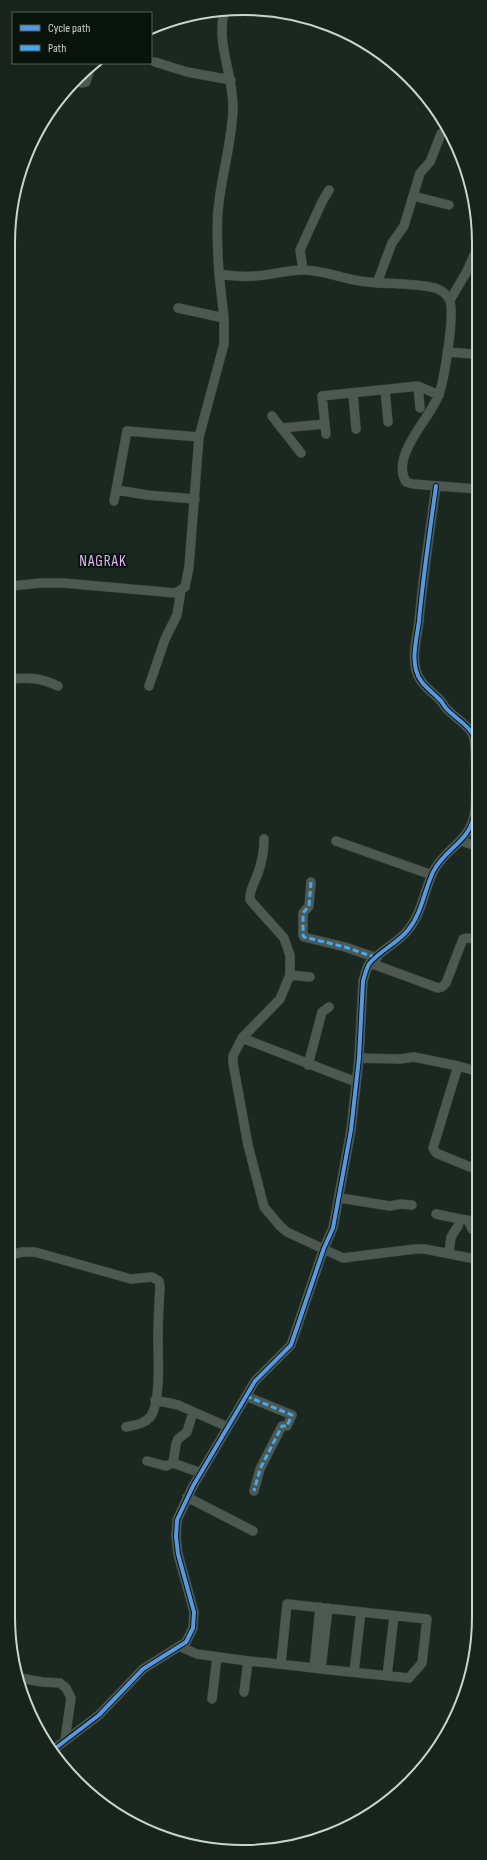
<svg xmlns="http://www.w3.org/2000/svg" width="487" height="1860" font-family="'Sofia Sans Condensed',sans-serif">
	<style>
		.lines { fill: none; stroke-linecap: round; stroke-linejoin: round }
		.minor-casing { stroke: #38433b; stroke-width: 10 }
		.minor { stroke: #4d5850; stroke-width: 9 }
		.quiet { stroke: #3fa9f5; stroke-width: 3; stroke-dasharray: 6 3; stroke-linecap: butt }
		.cycleway-casing { stroke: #08130c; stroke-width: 6 }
		.cycleway { stroke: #5399e6; stroke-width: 4 }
		.labels { text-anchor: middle; stroke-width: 4; stroke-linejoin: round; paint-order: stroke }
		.quarter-label { font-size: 15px; letter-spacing: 1px; fill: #e2b6f6; stroke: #08130c }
		.rim { fill: none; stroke: #c7d6ca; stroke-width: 2 }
	</style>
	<rect width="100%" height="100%" fill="#1a281f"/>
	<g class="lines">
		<g class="minor-casing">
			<path id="minor" d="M 224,13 C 216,44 234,77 233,109 C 232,143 221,176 218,211 C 216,232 218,253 219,274 C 231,276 243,277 255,276 C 271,275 287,270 303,270 C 322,270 341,278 360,281 C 385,285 410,282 435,288 C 441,290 446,293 449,299 C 456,310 444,380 439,394 C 431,418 390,455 406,482 L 413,484 L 477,489
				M 155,62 L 187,72 L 231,80
				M 78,82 L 82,83 L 86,82 L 89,71
				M 59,101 L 60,100
				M 413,196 L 449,205
				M 303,270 L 300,250 L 322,202 L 329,190
				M 377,283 L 392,243 L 404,226 L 420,173 L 430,162 L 441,134 L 447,128
				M 450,300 L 466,273 L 477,249
				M 178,308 L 224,318
				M 447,352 L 474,354
				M 418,386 L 420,408
				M 385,390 L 388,422
				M 353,393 L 356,429
				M 272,416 L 301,453
				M 281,428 L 325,424
				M 326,434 L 322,396 L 418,386 L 439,395
				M 117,490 L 147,495 L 195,499
				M 114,501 L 127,431 L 199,437
				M 11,586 L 41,583 L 63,583 L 176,593 L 185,587 L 189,567 L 199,437 L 224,344 L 224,318 L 219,274
				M 11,679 C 31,677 40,678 58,686
				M 149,686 L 165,639 L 177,615 L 181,590
				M 264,839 C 264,851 262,862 258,873 C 255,882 249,890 250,900 L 284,938 L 290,955 L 290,975 L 280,999 L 242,1038 L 233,1056 L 233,1063 L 248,1145 L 264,1207 L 280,1226 L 287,1232 L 343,1258 L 415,1249 L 425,1249 L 475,1259
				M 336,841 L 432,875
				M 461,841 L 476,846
				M 311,882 L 309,906 L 303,913 L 303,935 L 304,937 L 345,947 L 377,958
				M 370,963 L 438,988 L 442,987 L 446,983 L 463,939 L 468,938 L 476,940
				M 290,975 L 310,977
				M 242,1038 L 356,1082
				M 359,1058 L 400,1059 L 414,1057 L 458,1066 L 433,1148 L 436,1153 L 475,1169
				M 308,1065 L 322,1012 L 329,1007
				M 458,1066 L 476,1071
				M 340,1198 L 390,1206 L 401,1204 L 412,1205
				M 436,1214 L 460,1219
				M 449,1253 L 451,1237 L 458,1226 L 460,1219 L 468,1220 L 472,1229 L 475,1230
				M 9,1255 L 23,1252 L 35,1252 L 131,1279 L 152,1277 L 159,1281 L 160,1287 C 159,1304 158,1322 158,1340 C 158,1358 161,1400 151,1416 C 145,1424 135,1425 126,1427
				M 246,1396 L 292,1415 L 287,1426 L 282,1426 L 260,1469 L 254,1491
				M 155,1400 L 178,1405 L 228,1427
				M 147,1461 L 166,1466 L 173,1463 L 176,1444 L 178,1439 L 187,1432 L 193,1412
				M 173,1463 L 201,1473
				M 187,1497 L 253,1531
				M 181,1647 L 197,1654 L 248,1661 L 244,1692
				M 248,1661 C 272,1663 297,1666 321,1669 L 409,1678 L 422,1663 L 427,1619 L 287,1604 L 281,1664
				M 314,1668 L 320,1607
				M 321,1669 L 328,1608
				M 354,1672 L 361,1612
				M 387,1676 L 394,1616
				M 20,1678 L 42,1682 L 60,1683 L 66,1688 L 71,1698 L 65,1740
				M 212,1699 L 217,1657
				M 53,1750 L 99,1715 L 143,1669 L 186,1642 L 193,1628 L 194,1612 L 178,1554 L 176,1537 L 177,1520 L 193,1486 L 255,1381 L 291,1345 L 324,1248 L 333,1228 L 351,1130 L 359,1058 L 363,981 C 365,975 366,969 369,964 C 379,951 398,943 408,930 C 422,913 424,891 433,872 C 446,846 470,844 475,811 C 476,798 477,746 473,735 C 468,724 453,717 445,707 C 443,704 441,700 438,698 C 429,689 419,683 416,670 C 412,655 417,637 419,621 C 423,576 430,531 436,486"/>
		</g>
		<use href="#minor" class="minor"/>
		<path class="quiet" d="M 311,882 L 309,906 L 303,913 L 303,935 L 304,937 L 345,947 L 377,958
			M 246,1396 L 292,1415 L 287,1426 L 282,1426 L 260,1469 L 254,1491"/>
		<g class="cycleway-casing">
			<path id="cycleway" d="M 53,1750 L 99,1715 L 143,1669 L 186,1642 L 193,1628 L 194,1612 L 178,1554 L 176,1537 L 177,1520 L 193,1486 L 255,1381 L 291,1345 L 324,1248 L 333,1228 L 351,1130 L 359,1058 L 363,981 C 365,975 366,969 369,964 C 379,951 398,943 408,930 C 422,913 424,891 433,872 C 446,846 470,844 475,811 C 476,798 477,746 473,735 C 468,724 453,717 445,707 C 443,704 441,700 438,698 C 429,689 419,683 416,670 C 412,655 417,637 419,621 C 423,576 430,531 436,486"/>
		</g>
		<use href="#cycleway" class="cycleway"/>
	</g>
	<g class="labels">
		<g class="quarter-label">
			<text x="103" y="566">NAGRAK</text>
		</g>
	</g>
	<path d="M0 0H487V1860H0ZM243 15H244A228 228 0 0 1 472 243V1617A228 228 0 0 1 244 1845H243A228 228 0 0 1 15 1617V243A228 228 0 0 1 243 15Z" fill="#17231b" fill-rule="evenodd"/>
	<path class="rim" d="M243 15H244A228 228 0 0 1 472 243V1617A228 228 0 0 1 244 1845H243A228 228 0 0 1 15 1617V243A228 228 0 0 1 243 15Z"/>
	<rect x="12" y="12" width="140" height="52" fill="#08130c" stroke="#546158"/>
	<rect x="20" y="25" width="20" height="6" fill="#5399e6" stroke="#546158"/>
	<text x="48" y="32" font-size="12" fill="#c7d6ca">Cycle path</text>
	<rect x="20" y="45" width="20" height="6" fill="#3fa9f5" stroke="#546158"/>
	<text x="48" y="52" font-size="12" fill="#c7d6ca">Path</text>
</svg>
